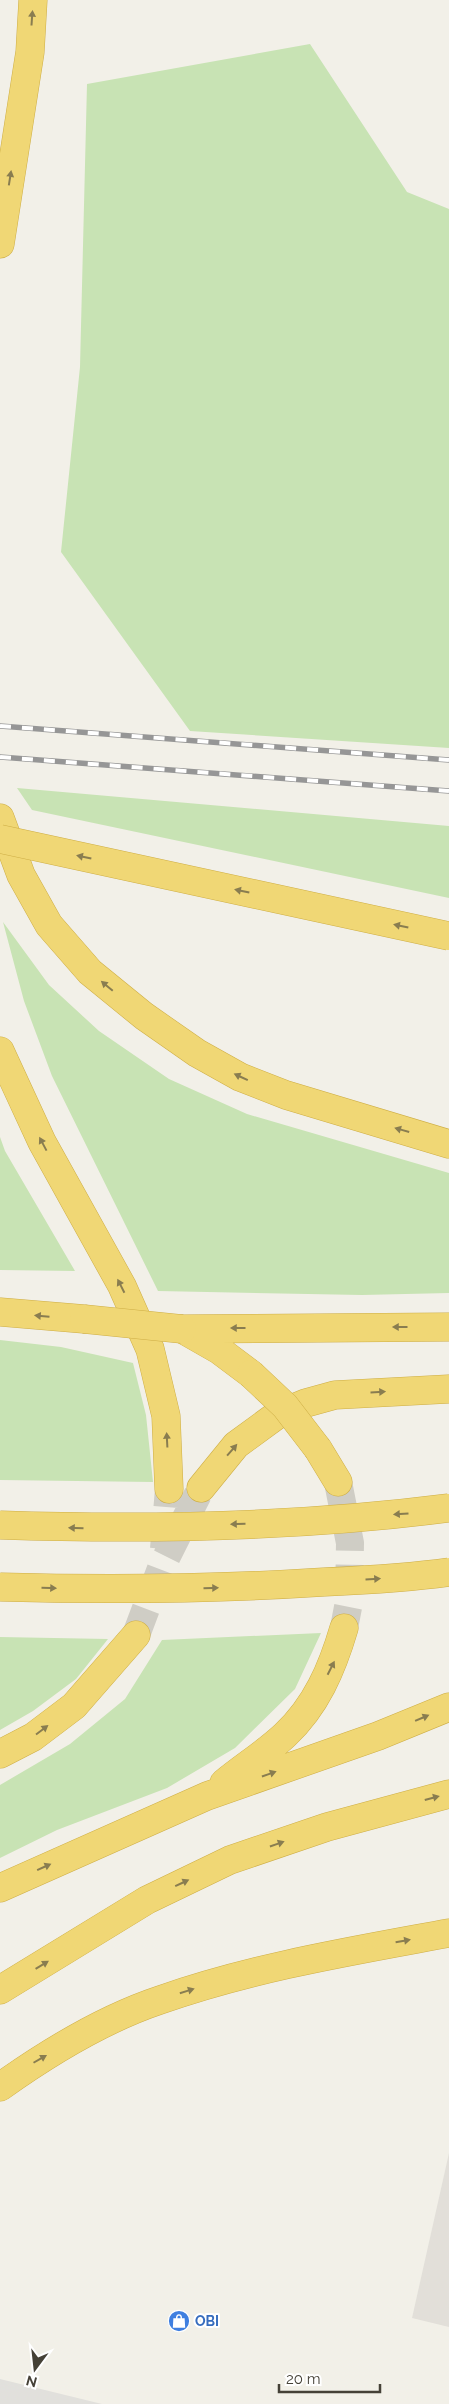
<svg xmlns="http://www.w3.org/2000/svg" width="449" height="2404" font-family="Raleway,sans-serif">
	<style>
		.industrial { fill: #e2dfd9 }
		.green { fill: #c8e3b4 }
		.parking { fill: #e1e0dc }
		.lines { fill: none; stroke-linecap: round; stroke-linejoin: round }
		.motorway-tunnel { stroke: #cfcdc5; stroke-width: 28; stroke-dasharray: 28 14; stroke-linecap: butt }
		.motorway-casing { stroke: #ceae46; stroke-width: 29 }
		.motorway { stroke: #f0d775; stroke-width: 28 }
		.rail-casing { stroke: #969696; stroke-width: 5.5 }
		.rail { stroke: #fff; stroke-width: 4; stroke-dasharray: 11; stroke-linecap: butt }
		.motorway-bridge-casing { stroke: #ceae46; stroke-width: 29; stroke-linecap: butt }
		.motorway-bridge { stroke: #f0d775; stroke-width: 28 }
		.oneway { fill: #897d50 }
		.labels { text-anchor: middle; stroke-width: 4; stroke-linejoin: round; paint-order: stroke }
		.shop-label { font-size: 14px; font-weight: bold; fill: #366cbe; stroke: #fff; text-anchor: start }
	</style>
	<rect width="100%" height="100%" fill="#f2f0e8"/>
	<path class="industrial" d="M 449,2153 L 449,2327 L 412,2318 Z"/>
	<path class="green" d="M 310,44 L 407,192 L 449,209 L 449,748 L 190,731 L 61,552 L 80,367 L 87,84 Z
		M 17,788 L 449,826 L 449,898 L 32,810 Z
		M 3,922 L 49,985 L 99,1031 L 169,1079 L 247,1114 L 449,1173 L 449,1293 L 362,1295 L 158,1291 L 52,1076 L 24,1001 Z
		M 0,1137 L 5,1151 L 75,1271 L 0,1270 Z
		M 0,1340 L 61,1347 L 133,1363 L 146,1415 L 153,1482 L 0,1480 Z
		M 321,1633 L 295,1689 L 235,1748 L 167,1788 L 57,1830 L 0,1858 L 0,1785 L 70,1744 L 125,1699 L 162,1640 Z
		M 0,1637 L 108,1639 L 76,1679 L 33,1711 L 0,1730 Z"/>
	<path class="parking" d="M 0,2379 L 102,2404 L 0,2404 Z"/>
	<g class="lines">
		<path class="motorway-tunnel" d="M 338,1482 L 350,1543 L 349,1602 L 344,1628
			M 164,1549 L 169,1489
			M 136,1635 L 162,1566 L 201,1488"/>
		<g class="motorway-casing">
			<path id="motorway" d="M 0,244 L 30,52 L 33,0
				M 0,818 L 21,875 L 49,925 L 90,972 L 144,1016 L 197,1053 L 240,1077 L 286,1095 L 449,1144
				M 0,1051 L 42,1142 L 122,1286 L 150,1349 L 166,1416 L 169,1489
				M 0,1312 L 84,1319
				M 182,1329 L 449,1327
				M 184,1330 L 219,1350 L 251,1374
				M 318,1449 L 338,1482
				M 201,1488 L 236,1445 L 277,1415 L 306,1403 L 335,1395 L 449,1389
				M 0,1754 L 33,1737 L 74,1706 L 136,1635
				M 224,1783 C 243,1767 266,1753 285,1735 C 316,1706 332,1669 344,1628
				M 0,1888 L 207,1796 L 378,1736 L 449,1707
				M 0,1990 L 147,1900 L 230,1860 L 327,1827 L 449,1794
				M 0,2087 C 49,2052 103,2019 160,2000 C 254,1967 352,1951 449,1933"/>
		</g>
		<use href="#motorway" class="motorway"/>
		<g class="rail-casing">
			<path id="rail" d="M 0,726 L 449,760
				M 0,757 L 449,791"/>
		</g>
		<use href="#rail" class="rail"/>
		<g class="motorway-bridge-casing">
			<path id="motorway-bridge" d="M 0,839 L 449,936
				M 84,1319 L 182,1329
				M 251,1374 L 285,1406 L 318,1449
				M 0,1525 C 149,1530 301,1527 449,1508
				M 0,1587 C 108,1590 216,1589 324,1582 C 366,1580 407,1578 449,1572"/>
		</g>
		<use href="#motorway-bridge" class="motorway-bridge"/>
	</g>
	<defs><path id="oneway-solid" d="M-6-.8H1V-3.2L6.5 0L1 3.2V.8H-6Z" transform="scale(1.25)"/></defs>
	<g class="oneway">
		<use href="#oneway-solid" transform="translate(32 18) rotate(-86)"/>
		<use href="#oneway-solid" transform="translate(10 178) rotate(-81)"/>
		<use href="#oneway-solid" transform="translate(84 857) rotate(-168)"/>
		<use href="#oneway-solid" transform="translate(242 891) rotate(-168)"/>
		<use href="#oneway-solid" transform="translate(401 926) rotate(-168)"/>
		<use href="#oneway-solid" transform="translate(107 986) rotate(-140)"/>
		<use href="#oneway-solid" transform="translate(241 1077) rotate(-155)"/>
		<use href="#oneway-solid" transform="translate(402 1130) rotate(-164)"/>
		<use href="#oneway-solid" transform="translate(43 1144) rotate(-118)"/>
		<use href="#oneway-solid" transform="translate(121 1286) rotate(-117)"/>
		<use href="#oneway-solid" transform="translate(42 1316) rotate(-175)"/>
		<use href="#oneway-solid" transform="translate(400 1327) rotate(180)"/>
		<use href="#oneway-solid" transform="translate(238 1328) rotate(180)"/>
		<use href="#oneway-solid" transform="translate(378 1392) rotate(-3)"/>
		<use href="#oneway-solid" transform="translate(167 1440) rotate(-93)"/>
		<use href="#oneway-solid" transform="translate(232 1450) rotate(-49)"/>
		<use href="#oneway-solid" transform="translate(401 1514) rotate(176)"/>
		<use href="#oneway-solid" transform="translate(238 1524) rotate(178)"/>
		<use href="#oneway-solid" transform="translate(76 1528) rotate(-178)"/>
		<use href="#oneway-solid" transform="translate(373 1579) rotate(-4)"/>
		<use href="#oneway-solid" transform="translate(49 1588) rotate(2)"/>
		<use href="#oneway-solid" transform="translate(211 1588) rotate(-1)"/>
		<use href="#oneway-solid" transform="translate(331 1668) rotate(-63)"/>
		<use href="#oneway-solid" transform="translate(422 1718) rotate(-23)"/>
		<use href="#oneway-solid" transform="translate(42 1730) rotate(-37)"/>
		<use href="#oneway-solid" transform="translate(269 1774) rotate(-19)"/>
		<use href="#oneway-solid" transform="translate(432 1798) rotate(-15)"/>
		<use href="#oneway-solid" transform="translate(277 1844) rotate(-19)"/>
		<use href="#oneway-solid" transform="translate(44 1867) rotate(-24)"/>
		<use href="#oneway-solid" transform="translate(182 1883) rotate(-25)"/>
		<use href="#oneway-solid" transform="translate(403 1941) rotate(-10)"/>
		<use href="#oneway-solid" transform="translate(42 1965) rotate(-31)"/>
		<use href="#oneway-solid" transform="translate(187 1991) rotate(-17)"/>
		<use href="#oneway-solid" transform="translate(40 2059) rotate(-30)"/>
	</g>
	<defs>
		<g id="shop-disc" transform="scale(1.125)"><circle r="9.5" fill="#3f7fe0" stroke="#fff"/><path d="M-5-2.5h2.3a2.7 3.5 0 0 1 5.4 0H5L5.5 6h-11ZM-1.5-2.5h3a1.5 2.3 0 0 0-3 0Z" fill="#fff"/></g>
	</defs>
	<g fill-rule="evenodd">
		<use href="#shop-disc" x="179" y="2321"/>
	</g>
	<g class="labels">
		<g class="shop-label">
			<text x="195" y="2326">OBI</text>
		</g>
	</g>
	<g transform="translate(35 2369) rotate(195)" stroke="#ffffff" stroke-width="4" paint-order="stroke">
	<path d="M0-4L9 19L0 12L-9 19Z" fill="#454137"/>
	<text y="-8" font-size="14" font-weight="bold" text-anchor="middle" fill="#454137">N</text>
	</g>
	<path d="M279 2384v8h101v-8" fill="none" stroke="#454137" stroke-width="2.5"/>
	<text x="286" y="2384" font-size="15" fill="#454137" stroke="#ffffff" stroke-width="4" paint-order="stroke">20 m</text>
</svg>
